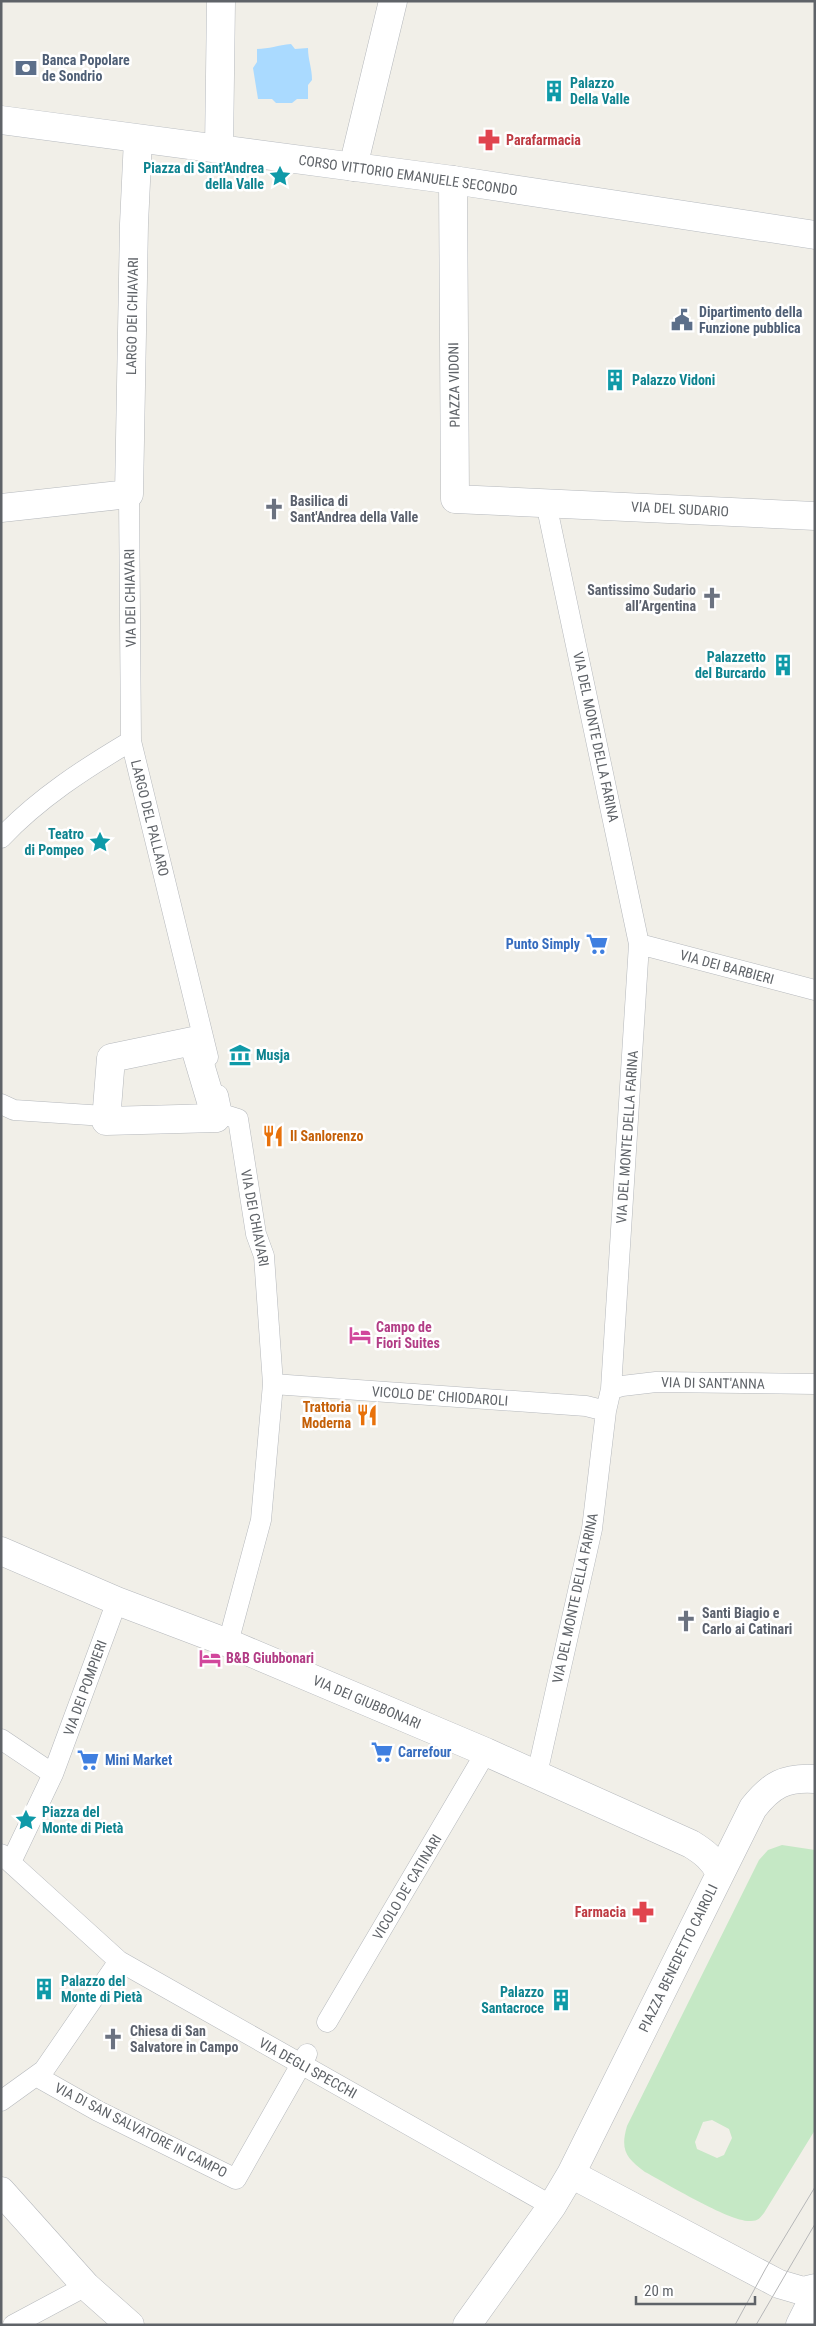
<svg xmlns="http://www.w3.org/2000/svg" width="816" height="2326" font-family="'Roboto Condensed',sans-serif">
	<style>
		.green { fill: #c5e8c5; fill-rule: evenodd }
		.water { fill: #aadaff }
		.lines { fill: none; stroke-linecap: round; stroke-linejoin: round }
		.lane-casing { stroke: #b5b8bc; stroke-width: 21 }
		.street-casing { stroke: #b5b8bc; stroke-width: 29 }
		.secondary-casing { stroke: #b6babf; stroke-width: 29 }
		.lane { stroke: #fff; stroke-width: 20 }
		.street { stroke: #fff; stroke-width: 28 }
		.secondary { stroke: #fff; stroke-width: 28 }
		.tram { stroke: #b6b7b8; stroke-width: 1 }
		.labels { text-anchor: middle; stroke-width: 5; stroke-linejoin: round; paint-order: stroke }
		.service-label { font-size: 14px; font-weight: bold; fill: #4e5e75; stroke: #fff; text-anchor: start }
		.culture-label { font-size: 14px; font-weight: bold; fill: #0d838f; stroke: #fff; text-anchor: start }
		.health-label { font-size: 14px; font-weight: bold; fill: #be3a42; stroke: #fff; text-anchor: start }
		.street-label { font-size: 14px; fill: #5f6368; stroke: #fff }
		.worship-label { font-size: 14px; font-weight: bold; fill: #5b616d; stroke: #fff; text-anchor: start }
		.shop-label { font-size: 14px; font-weight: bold; fill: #366cbe; stroke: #fff; text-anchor: start }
		.food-label { font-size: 14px; font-weight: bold; fill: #c56008; stroke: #fff; text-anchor: start }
		.hotel-label { font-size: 14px; font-weight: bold; fill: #b23c85; stroke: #fff; text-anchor: start }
	</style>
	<rect width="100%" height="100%" fill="#f1efe8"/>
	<path class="green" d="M 782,1845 L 815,1850 L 815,2130 L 764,2213 C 760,2218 758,2221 751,2221 C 731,2223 666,2183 645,2172 C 626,2158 620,2150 627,2126 L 759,1860 L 768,1850 ZM 712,2120 L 729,2129 L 732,2138 L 724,2155 L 717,2158 L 697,2149 L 695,2142 L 703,2122 Z"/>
	<path class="water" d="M 291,44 L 295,49 L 308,48 C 308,60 312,68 312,80 L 308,85 L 308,99 L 297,99 L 292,103 L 276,103 L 272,99 L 258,99 L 253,68 L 257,62 L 257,49 C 269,49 278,45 291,44 Z"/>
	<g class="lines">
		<g class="lane-casing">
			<path id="lane" d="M 129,494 L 131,741 L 208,1057
				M 1,838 C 39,798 84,769 131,741
				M 639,944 L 815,990
				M 218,1095 L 222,1114 L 238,1119 L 256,1234 L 264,1256 L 273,1384 L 261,1520 L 228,1643
				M 1,1104 L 14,1110 L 120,1117
				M 273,1384 L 586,1406 L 606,1411
				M 611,1389 L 622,1386 L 656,1382 L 815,1384
				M 1,1739 L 53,1774 L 11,1862
				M 53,1774 L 117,1601
				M 537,1774 L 592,1529 L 606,1411 L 611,1389 L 639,944 L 546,503
				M 1,1854 L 119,1961 L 552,2206
				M 327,2022 L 486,1752
				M 36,2076 L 98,2111 L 236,2179 L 307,2054
				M 1,2101 L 44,2070 L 119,1961
				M 13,2325 L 86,2286"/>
		</g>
		<g class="street-casing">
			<path id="street" d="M 353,167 L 393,1
				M 453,180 L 455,499 L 815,516
				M 1,508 L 129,494 L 134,224 L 138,139
				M 193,1041 L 216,1118 L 106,1121 L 111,1058 Z
				M 1,1551 L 117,1601 L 228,1643 L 486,1752 L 691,1844 C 704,1852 713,1859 720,1873
				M 571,2174 L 779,2284 L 803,2291 L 815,2288
				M 1,2191 L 86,2286 L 130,2325
				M 467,2325 L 552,2206 L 571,2174 L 753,1808 C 771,1785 785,1777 815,1779"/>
		</g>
		<g class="secondary-casing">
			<path id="secondary" d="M 1,120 L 453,180 L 815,235
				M 219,149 L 221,1
				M 800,2325 L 815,2295"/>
		</g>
		<use href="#lane" class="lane"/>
		<use href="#street" class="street"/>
		<use href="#secondary" class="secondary"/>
		<path class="tram" d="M 735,2325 L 766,2268 L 815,2187
			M 756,2325 L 815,2224"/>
	</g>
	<defs>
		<g id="bank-bare" transform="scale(1.725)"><path d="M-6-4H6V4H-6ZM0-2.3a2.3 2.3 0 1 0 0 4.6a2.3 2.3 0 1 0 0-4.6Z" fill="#5c6f8a" stroke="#fff" stroke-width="2.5" paint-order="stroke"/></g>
		<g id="building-bare" transform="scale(1.725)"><path d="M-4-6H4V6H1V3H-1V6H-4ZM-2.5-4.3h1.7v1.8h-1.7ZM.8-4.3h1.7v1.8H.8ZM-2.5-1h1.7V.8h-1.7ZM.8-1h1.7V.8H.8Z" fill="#0f9aa8" stroke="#fff" stroke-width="2.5" paint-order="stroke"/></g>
		<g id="pharmacy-bare" transform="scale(1.725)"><path d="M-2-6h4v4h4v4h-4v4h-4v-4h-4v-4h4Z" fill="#e0444e" stroke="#fff" stroke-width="2.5" paint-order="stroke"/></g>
		<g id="sight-bare" transform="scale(1.725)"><path d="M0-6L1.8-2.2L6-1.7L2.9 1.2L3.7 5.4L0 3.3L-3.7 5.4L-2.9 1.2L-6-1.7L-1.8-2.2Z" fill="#0f9aa8" stroke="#fff" stroke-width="2.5" paint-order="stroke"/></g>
		<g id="civic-bare" transform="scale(1.725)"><path d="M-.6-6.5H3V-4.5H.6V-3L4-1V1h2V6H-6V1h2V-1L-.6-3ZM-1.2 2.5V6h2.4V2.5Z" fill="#5c6f8a" stroke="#fff" stroke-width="2.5" paint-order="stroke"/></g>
		<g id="church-bare" transform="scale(1.725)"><path d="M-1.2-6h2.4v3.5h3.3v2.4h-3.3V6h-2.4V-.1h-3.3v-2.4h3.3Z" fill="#6b7280" stroke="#fff" stroke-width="2.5" paint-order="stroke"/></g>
		<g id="supermarket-bare" transform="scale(1.725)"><path d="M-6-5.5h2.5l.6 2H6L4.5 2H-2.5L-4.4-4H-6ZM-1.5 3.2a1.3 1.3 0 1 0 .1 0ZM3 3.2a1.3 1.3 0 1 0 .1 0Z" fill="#3f7fe0" stroke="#fff" stroke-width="2.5" paint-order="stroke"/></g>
		<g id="museum-bare" transform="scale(1.725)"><path d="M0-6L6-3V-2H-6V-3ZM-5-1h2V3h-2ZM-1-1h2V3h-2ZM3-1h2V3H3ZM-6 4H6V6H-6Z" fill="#0f9aa8" stroke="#fff" stroke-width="2.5" paint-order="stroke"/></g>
		<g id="restaurant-bare" transform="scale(1.725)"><path d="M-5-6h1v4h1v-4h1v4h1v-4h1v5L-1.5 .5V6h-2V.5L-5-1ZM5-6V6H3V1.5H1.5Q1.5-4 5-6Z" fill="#e8710a" stroke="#fff" stroke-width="2.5" paint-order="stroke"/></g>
		<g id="hotel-bare" transform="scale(1.725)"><path d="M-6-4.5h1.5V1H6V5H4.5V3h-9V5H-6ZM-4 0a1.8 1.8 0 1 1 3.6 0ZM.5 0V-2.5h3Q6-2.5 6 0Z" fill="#d1479c" stroke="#fff" stroke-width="2.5" paint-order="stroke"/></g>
	</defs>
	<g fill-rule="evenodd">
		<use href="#bank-bare" x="26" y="68"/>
		<use href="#building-bare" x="554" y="91"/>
		<use href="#pharmacy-bare" x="489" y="140"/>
		<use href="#sight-bare" x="280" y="176"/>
		<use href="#civic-bare" x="682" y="320"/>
		<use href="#building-bare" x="615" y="380"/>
		<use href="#church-bare" x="274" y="509"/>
		<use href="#church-bare" x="712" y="598"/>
		<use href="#building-bare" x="783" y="665"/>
		<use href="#sight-bare" x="100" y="842"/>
		<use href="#supermarket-bare" x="597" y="944"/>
		<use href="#museum-bare" x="240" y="1055"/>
		<use href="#restaurant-bare" x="273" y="1136"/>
		<use href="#hotel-bare" x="360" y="1335"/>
		<use href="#restaurant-bare" x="367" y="1415"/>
		<use href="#church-bare" x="686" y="1621"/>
		<use href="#hotel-bare" x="210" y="1658"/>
		<use href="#supermarket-bare" x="382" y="1752"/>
		<use href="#supermarket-bare" x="88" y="1760"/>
		<use href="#sight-bare" x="26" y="1820"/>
		<use href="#pharmacy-bare" x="643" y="1912"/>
		<use href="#building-bare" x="44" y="1989"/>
		<use href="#building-bare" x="561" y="2000"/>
		<use href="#church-bare" x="113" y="2039"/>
	</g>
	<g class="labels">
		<g class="service-label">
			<text x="42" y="65">Banca Popolare<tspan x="42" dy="16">de Sondrio</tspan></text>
			<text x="699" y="317">Dipartimento della<tspan x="699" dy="16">Funzione pubblica</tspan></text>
		</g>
		<g class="culture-label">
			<text x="570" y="88">Palazzo<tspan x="570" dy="16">Della Valle</tspan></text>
			<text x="264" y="173" text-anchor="end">Piazza di Sant'Andrea<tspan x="264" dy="16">della Valle</tspan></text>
			<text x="632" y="385">Palazzo Vidoni</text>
			<text x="766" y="662" text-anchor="end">Palazzetto<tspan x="766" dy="16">del Burcardo</tspan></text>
			<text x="84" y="839" text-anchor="end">Teatro<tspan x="84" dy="16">di Pompeo</tspan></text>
			<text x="256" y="1060">Musja</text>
			<text x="42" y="1817">Piazza del<tspan x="42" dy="16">Monte di Pietà</tspan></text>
			<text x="61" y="1986">Palazzo del<tspan x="61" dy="16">Monte di Pietà</tspan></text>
			<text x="544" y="1997" text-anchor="end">Palazzo<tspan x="544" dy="16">Santacroce</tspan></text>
		</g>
		<g class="health-label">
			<text x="506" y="145">Parafarmacia</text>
			<text x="626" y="1917" text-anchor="end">Farmacia</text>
		</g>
		<g class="street-label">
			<text transform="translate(408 175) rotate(8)" y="5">CORSO VITTORIO EMANUELE SECONDO</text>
			<text transform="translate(132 316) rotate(-89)" y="5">LARGO DEI CHIAVARI</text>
			<text transform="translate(454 385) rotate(-91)" y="5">PIAZZA VIDONI</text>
			<text transform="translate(680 509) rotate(3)" y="5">VIA DEL SUDARIO</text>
			<text transform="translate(130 598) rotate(-91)" y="5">VIA DEI CHIAVARI</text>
			<text transform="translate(596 737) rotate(78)" y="5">VIA DEL MONTE DELLA FARINA</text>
			<text transform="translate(150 818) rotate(76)" y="5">LARGO DEL PALLARO</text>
			<text transform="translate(727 967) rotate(15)" y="5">VIA DEI BARBIERI</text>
			<text transform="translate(627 1137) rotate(-86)" y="5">VIA DEL MONTE DELLA FARINA</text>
			<text transform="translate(255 1218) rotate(79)" y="5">VIA DEI CHIAVARI</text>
			<text transform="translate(713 1383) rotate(1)" y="5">VIA DI SANT'ANNA</text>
			<text transform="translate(440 1396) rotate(4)" y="5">VICOLO DE' CHIODAROLI</text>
			<text transform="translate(575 1598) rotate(-78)" y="5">VIA DEL MONTE DELLA FARINA</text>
			<text transform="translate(85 1688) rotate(-70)" y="5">VIA DEI POMPIERI</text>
			<text transform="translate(367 1702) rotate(23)" y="5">VIA DEI GIUBBONARI</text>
			<text transform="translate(407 1887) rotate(-59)" y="5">VICOLO DE' CATINARI</text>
			<text transform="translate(678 1958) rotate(-64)" y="5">PIAZZA BENEDETTO CAIROLI</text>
			<text transform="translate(308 2068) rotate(29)" y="5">VIA DEGLI SPECCHI</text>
			<text transform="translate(141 2130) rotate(27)" y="5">VIA DI SAN SALVATORE IN CAMPO</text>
		</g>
		<g class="worship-label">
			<text x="290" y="506">Basilica di<tspan x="290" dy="16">Sant'Andrea della Valle</tspan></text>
			<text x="696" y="595" text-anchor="end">Santissimo Sudario<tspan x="696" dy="16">all’Argentina</tspan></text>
			<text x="702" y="1618">Santi Biagio e<tspan x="702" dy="16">Carlo ai Catinari</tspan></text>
			<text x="130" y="2036">Chiesa di San<tspan x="130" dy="16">Salvatore in Campo</tspan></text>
		</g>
		<g class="shop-label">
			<text x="580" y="949" text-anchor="end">Punto Simply</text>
			<text x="398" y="1757">Carrefour</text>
			<text x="105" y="1765">Mini Market</text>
		</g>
		<g class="food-label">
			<text x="290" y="1141">Il Sanlorenzo</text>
			<text x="351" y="1412" text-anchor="end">Trattoria<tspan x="351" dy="16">Moderna</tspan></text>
		</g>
		<g class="hotel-label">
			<text x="376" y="1332">Campo de<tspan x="376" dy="16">Fiori Suites</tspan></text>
			<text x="226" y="1663">B&amp;B Giubbonari</text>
		</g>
	</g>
	<rect width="816" height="2326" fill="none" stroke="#5f6368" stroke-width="5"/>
	<path d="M636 2296v8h119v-8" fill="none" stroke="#5f6368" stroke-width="2.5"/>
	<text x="644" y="2296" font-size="15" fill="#5f6368" stroke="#ffffff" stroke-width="4" paint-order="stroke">20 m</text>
</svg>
